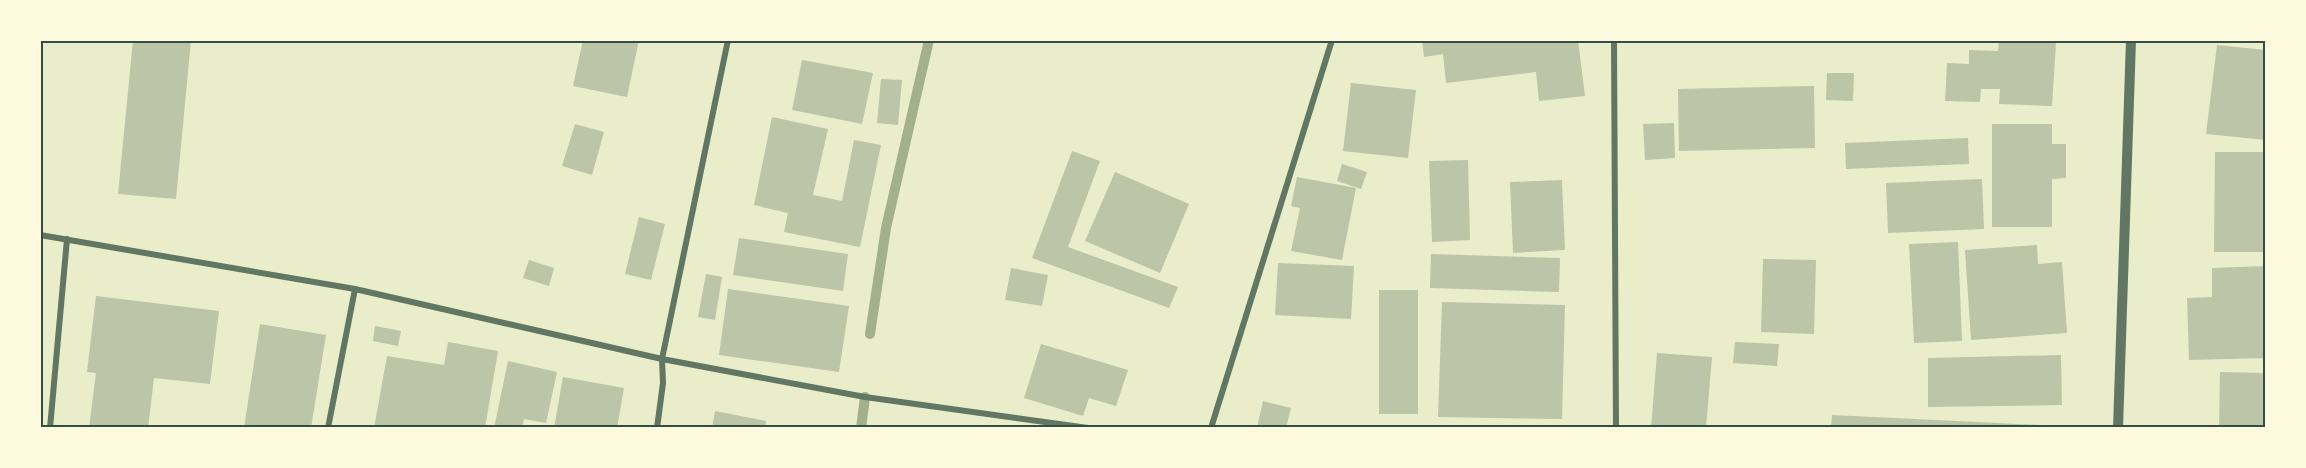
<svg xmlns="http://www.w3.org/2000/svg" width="2306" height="468" font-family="Karla,sans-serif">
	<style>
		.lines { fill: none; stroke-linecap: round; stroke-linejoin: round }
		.stream { stroke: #a3b18a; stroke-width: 10 }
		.building { fill: #bcc5a7 }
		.minor { stroke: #617663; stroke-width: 6 }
		.tertiary { stroke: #617663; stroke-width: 10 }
		.neatline { fill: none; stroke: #344e41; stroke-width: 2 }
	</style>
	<rect width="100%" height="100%" fill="#e9edc9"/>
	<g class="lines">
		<path class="stream" d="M 870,334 L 886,228 L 929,40
			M 861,428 L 865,397"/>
	</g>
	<path class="building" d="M 133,40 L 191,40 L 176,199 L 118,194 Z
		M 583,40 L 639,40 L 627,97 L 573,86 Z
		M 1422,40 L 1578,40 L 1585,96 L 1539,101 L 1536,72 L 1446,83 L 1443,54 L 1424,57 Z
		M 1999,40 L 2070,40 L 2070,43 L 2056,43 L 2052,106 L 1999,104 L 2000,89 L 1981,89 L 1980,102 L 1945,101 L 1947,63 L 1969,64 L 1969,50 L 1998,51 Z
		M 2217,45 L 2266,50 L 2266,140 L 2206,134 Z
		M 802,60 L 873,73 L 862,124 L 792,110 Z
		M 1827,73 L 1854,73 L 1853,101 L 1826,100 Z
		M 881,79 L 902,80 L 898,125 L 877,123 Z
		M 1351,83 L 1416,90 L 1408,158 L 1343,151 Z
		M 1814,86 L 1815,148 L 1679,151 L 1678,89 Z
		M 772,117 L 828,129 L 813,195 L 842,201 L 854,140 L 881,145 L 860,247 L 784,232 L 788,213 L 754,205 Z
		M 1674,123 L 1675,158 L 1645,160 L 1643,124 Z
		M 575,124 L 604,132 L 592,175 L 562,166 Z
		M 1992,124 L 2052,124 L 2052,144 L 2066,144 L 2066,178 L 2052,179 L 2052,227 L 1992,227 Z
		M 1968,138 L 1969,164 L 1846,169 L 1845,143 Z
		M 1072,151 L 1100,161 L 1068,247 L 1178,287 L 1169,308 L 1032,258 Z
		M 2215,152 L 2266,152 L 2266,252 L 2214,252 Z
		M 1468,160 L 1470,240 L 1432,242 L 1429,161 Z
		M 1342,164 L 1367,172 L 1361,189 L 1337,181 Z
		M 1115,172 L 1189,204 L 1160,273 L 1085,241 Z
		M 1297,177 L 1356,188 L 1342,260 L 1291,251 L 1300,208 L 1291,206 Z
		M 1982,179 L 1984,229 L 1888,233 L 1886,183 Z
		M 1562,180 L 1565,250 L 1513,253 L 1510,182 Z
		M 639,217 L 665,224 L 651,280 L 625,274 Z
		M 739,238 L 848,254 L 843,291 L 733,275 Z
		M 1958,242 L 1962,341 L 1914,343 L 1909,244 Z
		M 2037,245 L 2038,264 L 2062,262 L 2067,333 L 1971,340 L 1965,250 Z
		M 1431,254 L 1560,258 L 1559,292 L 1430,288 Z
		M 1763,259 L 1816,260 L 1814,334 L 1761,332 Z
		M 529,260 L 554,268 L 549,286 L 523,278 Z
		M 1278,263 L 1354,266 L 1351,319 L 1275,315 Z
		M 2266,266 L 2266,358 L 2189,360 L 2187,298 L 2212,297 L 2212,268 Z
		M 1011,268 L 1048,275 L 1042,306 L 1005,300 Z
		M 706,274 L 722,277 L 715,320 L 698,317 Z
		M 728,289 L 849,306 L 839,372 L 719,355 Z
		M 1379,290 L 1418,290 L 1418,414 L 1379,414 Z
		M 96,296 L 219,311 L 210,384 L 154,378 L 148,428 L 89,428 L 96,373 L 87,372 Z
		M 1442,302 L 1565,305 L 1562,419 L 1438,417 Z
		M 260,324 L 326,335 L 311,428 L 244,428 Z
		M 375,326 L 401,331 L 398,346 L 373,341 Z
		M 448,342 L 498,351 L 485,428 L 374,428 L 387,356 L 444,365 Z
		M 1735,342 L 1779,344 L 1777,366 L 1733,363 Z
		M 1041,344 L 1128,370 L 1116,406 L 1089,398 L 1083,416 L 1024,398 Z
		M 1657,353 L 1712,357 L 1706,428 L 1651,428 Z
		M 2061,355 L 2062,405 L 1928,407 L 1928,358 Z
		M 508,361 L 557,372 L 546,423 L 524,419 L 522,428 L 494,428 Z
		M 2220,372 L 2266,373 L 2266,428 L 2219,428 Z
		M 563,377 L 624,388 L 617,428 L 554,428 Z
		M 1263,401 L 1291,408 L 1286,428 L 1257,428 Z
		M 715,411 L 766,421 L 765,428 L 712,428 Z
		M 1832,415 L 2061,426 L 2061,428 L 1831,428 Z"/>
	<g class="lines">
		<path class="minor" d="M 1614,40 L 1616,428
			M 40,235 L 355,289 L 662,359 L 865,397 L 1088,428
			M 50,428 L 67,239
			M 328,428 L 355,289
			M 657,428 L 663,383 L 662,359 L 728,40
			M 1211,428 L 1332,40"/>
		<path class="tertiary" d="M 2118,428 L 2131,40"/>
	</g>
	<rect width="2306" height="468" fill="none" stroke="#fefae0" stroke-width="84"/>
	<rect x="42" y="42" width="2222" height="384" class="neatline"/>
</svg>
